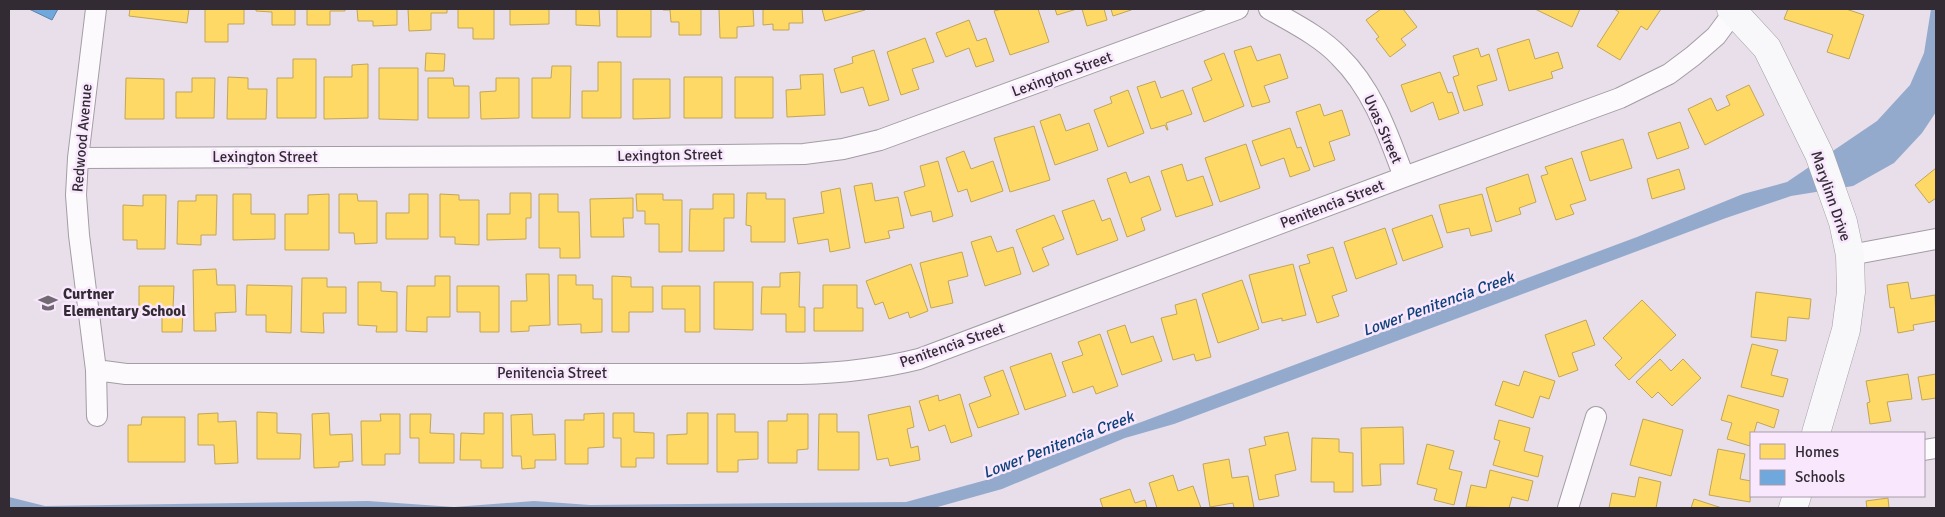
<svg xmlns="http://www.w3.org/2000/svg" width="1945" height="517" font-family="Signika,sans-serif">
	<style>
		.water { fill: #94aacd }
		.homes { fill: #ffd966; stroke: #c2a557 }
		.schools { fill: #6fa8dc; stroke: #5d82a9 }
		.lines { fill: none; stroke-linecap: round; stroke-linejoin: round }
		.street-casing { stroke: #a39ca5; stroke-width: 22 }
		.secondary-casing { stroke: #a39ca5; stroke-width: 29 }
		.street { stroke: #fcfafc; stroke-width: 20 }
		.secondary { stroke: #f8f7f9; stroke-width: 28 }
		.labels { text-anchor: middle; stroke-width: 5; stroke-linejoin: round; paint-order: stroke }
		.street-label { font-size: 15px; fill: #322b33; stroke: #f9e8fd }
		.poi-label { font-size: 15px; font-weight: bold; fill: #322b33; stroke: #f9e8fd; text-anchor: start }
		.water-label { font-size: 16px; font-style: italic; fill: #0e4179; stroke: #f9e8fd }
	</style>
	<rect width="100%" height="100%" fill="#e8dfea"/>
	<path class="water" d="M 1931,9 L 1936,9 L 1936,112 L 1922,133 L 1894,163 L 1853,186 L 1791,196 L 1726,218 L 1174,424 L 1125,438 L 1002,489 L 934,508 L 9,508 L 9,497 L 45,506 L 368,501 L 454,507 L 534,501 L 590,505 L 906,502 L 986,480 L 1637,237 L 1743,194 L 1787,182 L 1877,121 L 1910,85 L 1924,53 Z"/>
	<path class="homes" d="M 130,9 L 189,9 L 187,23 L 129,16 Z
		M 205,9 L 244,9 L 244,24 L 228,24 L 228,42 L 205,42 Z
		M 256,9 L 295,9 L 295,25 L 272,25 L 272,12 L 256,11 Z
		M 307,9 L 345,9 L 345,11 L 330,11 L 330,25 L 307,25 Z
		M 357,9 L 397,9 L 397,25 L 373,26 L 373,21 L 358,21 Z
		M 408,9 L 447,9 L 447,13 L 431,13 L 431,30 L 409,31 Z
		M 458,9 L 494,9 L 494,39 L 473,39 L 473,28 L 458,28 Z
		M 510,9 L 549,9 L 549,24 L 510,25 Z
		M 576,9 L 599,9 L 600,26 L 576,25 Z
		M 617,9 L 651,9 L 651,37 L 617,37 Z
		M 663,9 L 701,9 L 701,35 L 679,35 L 679,22 L 671,22 L 670,10 L 663,10 Z
		M 719,9 L 753,9 L 754,26 L 737,27 L 737,38 L 720,38 Z
		M 763,9 L 802,9 L 803,23 L 789,23 L 789,30 L 773,30 L 773,24 L 763,25 Z
		M 822,9 L 864,9 L 865,10 L 825,21 Z
		M 1002,9 L 1038,9 L 1049,42 L 1010,55 L 994,11 Z
		M 1055,9 L 1077,9 L 1057,15 Z
		M 1082,9 L 1104,9 L 1107,20 L 1087,26 Z
		M 1111,9 L 1134,9 L 1113,16 Z
		M 1381,9 L 1403,9 L 1417,27 L 1401,39 L 1406,45 L 1390,57 L 1376,39 L 1379,37 L 1366,20 Z
		M 1535,9 L 1580,9 L 1572,27 Z
		M 1614,9 L 1661,9 L 1647,30 L 1641,26 L 1620,60 L 1597,46 L 1619,12 Z
		M 1788,9 L 1846,9 L 1864,15 L 1849,59 L 1827,52 L 1833,35 L 1784,19 Z
		M 969,20 L 977,41 L 986,38 L 994,61 L 976,67 L 969,48 L 946,57 L 936,33 Z
		M 925,38 L 934,62 L 912,69 L 919,89 L 901,95 L 887,52 Z
		M 1529,39 L 1535,59 L 1558,52 L 1563,68 L 1551,72 L 1553,78 L 1509,91 L 1497,49 Z
		M 1251,46 L 1257,61 L 1280,54 L 1288,78 L 1264,86 L 1270,102 L 1252,107 L 1234,51 Z
		M 1478,48 L 1481,57 L 1489,54 L 1497,80 L 1477,86 L 1483,105 L 1464,111 L 1453,77 L 1459,75 L 1453,56 Z
		M 874,50 L 889,100 L 869,106 L 863,87 L 841,93 L 834,69 L 853,63 L 852,57 Z
		M 426,53 L 445,54 L 444,71 L 425,71 Z
		M 1224,53 L 1244,106 L 1204,122 L 1192,88 L 1212,80 L 1204,61 Z
		M 293,59 L 316,59 L 316,118 L 277,118 L 277,78 L 293,78 Z
		M 598,62 L 621,62 L 621,118 L 582,118 L 582,91 L 598,91 Z
		M 368,64 L 368,118 L 324,119 L 324,77 L 352,77 L 352,65 Z
		M 552,66 L 571,66 L 570,118 L 532,118 L 532,78 L 551,78 Z
		M 379,68 L 418,68 L 418,120 L 379,119 Z
		M 1440,72 L 1448,93 L 1452,92 L 1459,113 L 1439,120 L 1433,102 L 1411,112 L 1401,85 Z
		M 823,74 L 825,115 L 787,117 L 786,90 L 801,89 L 800,75 Z
		M 228,77 L 248,78 L 248,89 L 267,89 L 266,119 L 227,119 Z
		M 684,77 L 722,77 L 722,118 L 684,118 Z
		M 735,77 L 773,77 L 773,118 L 735,118 Z
		M 126,78 L 164,79 L 164,119 L 125,119 Z
		M 192,78 L 215,78 L 214,118 L 176,118 L 176,92 L 192,92 Z
		M 428,78 L 453,78 L 454,86 L 469,86 L 469,118 L 428,118 Z
		M 496,78 L 519,78 L 519,118 L 481,119 L 480,92 L 496,91 Z
		M 633,79 L 670,79 L 670,118 L 633,119 Z
		M 1155,81 L 1161,98 L 1183,90 L 1192,114 L 1166,123 L 1168,130 L 1167,130 L 1165,125 L 1151,129 L 1137,87 Z
		M 1749,85 L 1764,115 L 1705,145 L 1688,109 L 1711,98 L 1717,111 L 1730,105 L 1726,96 Z
		M 1128,90 L 1144,133 L 1108,147 L 1094,110 L 1112,103 L 1110,97 Z
		M 1320,104 L 1324,116 L 1342,110 L 1350,135 L 1329,142 L 1335,160 L 1314,167 L 1296,112 Z
		M 1060,114 L 1066,131 L 1089,123 L 1098,150 L 1055,165 L 1040,121 Z
		M 1680,122 L 1689,148 L 1657,159 L 1648,133 Z
		M 1034,126 L 1050,180 L 1010,192 L 994,138 Z
		M 1290,128 L 1297,148 L 1301,147 L 1310,170 L 1290,177 L 1284,158 L 1261,166 L 1252,141 Z
		M 1623,139 L 1632,168 L 1590,181 L 1581,152 Z
		M 1246,144 L 1260,188 L 1220,202 L 1205,158 Z
		M 964,151 L 971,169 L 993,161 L 1003,191 L 971,202 L 967,189 L 958,192 L 946,158 Z
		M 1572,158 L 1586,200 L 1570,205 L 1574,214 L 1556,220 L 1541,176 L 1548,174 L 1545,167 Z
		M 938,161 L 953,216 L 933,222 L 931,211 L 911,216 L 904,192 L 925,186 L 920,166 Z
		M 1182,164 L 1187,181 L 1203,176 L 1213,205 L 1176,217 L 1161,171 Z
		M 1936,168 L 1936,198 L 1929,203 L 1915,185 Z
		M 1679,169 L 1685,189 L 1652,199 L 1647,179 Z
		M 1126,172 L 1130,183 L 1149,176 L 1161,210 L 1141,218 L 1145,230 L 1127,237 L 1107,179 Z
		M 1528,174 L 1536,202 L 1519,208 L 1521,214 L 1496,222 L 1486,188 Z
		M 872,183 L 875,201 L 898,197 L 904,228 L 888,231 L 890,238 L 865,243 L 854,186 Z
		M 840,188 L 850,248 L 830,252 L 828,239 L 798,244 L 793,218 L 824,213 L 821,192 Z
		M 510,193 L 531,193 L 531,218 L 526,218 L 526,239 L 487,240 L 487,214 L 510,214 Z
		M 747,193 L 766,193 L 766,199 L 785,199 L 785,242 L 751,242 L 751,226 L 746,225 Z
		M 233,194 L 251,194 L 251,214 L 275,214 L 275,239 L 233,240 Z
		M 329,194 L 329,250 L 285,250 L 285,214 L 308,214 L 308,195 Z
		M 339,194 L 357,194 L 358,201 L 377,201 L 377,243 L 355,244 L 354,233 L 339,233 Z
		M 409,194 L 428,194 L 428,239 L 386,239 L 386,213 L 409,213 Z
		M 440,194 L 459,195 L 459,200 L 479,200 L 479,245 L 455,244 L 455,237 L 440,237 Z
		M 539,194 L 558,194 L 558,212 L 579,212 L 580,258 L 560,258 L 560,248 L 539,248 Z
		M 636,194 L 663,194 L 663,200 L 682,200 L 682,252 L 659,252 L 659,224 L 645,224 L 645,211 L 637,211 Z
		M 713,194 L 734,194 L 734,218 L 724,218 L 724,251 L 689,251 L 690,209 L 713,209 Z
		M 1482,194 L 1492,231 L 1471,236 L 1469,228 L 1447,233 L 1439,205 Z
		M 143,195 L 166,195 L 165,249 L 137,249 L 137,240 L 123,240 L 123,205 L 143,206 Z
		M 196,195 L 217,195 L 216,235 L 201,235 L 201,245 L 177,244 L 178,201 L 196,201 Z
		M 633,198 L 633,218 L 623,218 L 624,237 L 591,237 L 590,199 Z
		M 1094,200 L 1102,221 L 1110,218 L 1118,240 L 1077,255 L 1062,211 Z
		M 1054,215 L 1064,239 L 1042,248 L 1049,265 L 1033,272 L 1016,230 Z
		M 1432,215 L 1443,247 L 1403,261 L 1392,229 Z
		M 1385,228 L 1397,264 L 1356,279 L 1344,242 Z
		M 991,236 L 997,252 L 1013,247 L 1021,274 L 985,286 L 971,242 Z
		M 1333,247 L 1347,291 L 1332,296 L 1339,316 L 1317,323 L 1299,266 L 1310,263 L 1307,255 Z
		M 962,252 L 968,276 L 948,281 L 953,303 L 931,308 L 920,263 Z
		M 911,264 L 928,311 L 910,318 L 908,312 L 889,319 L 883,302 L 875,305 L 866,281 Z
		M 1293,264 L 1306,315 L 1282,321 L 1282,318 L 1262,323 L 1249,275 Z
		M 216,269 L 217,285 L 235,285 L 236,312 L 215,313 L 216,331 L 194,331 L 193,270 Z
		M 800,272 L 799,307 L 805,307 L 805,332 L 786,332 L 786,314 L 761,314 L 762,287 L 780,287 L 780,273 Z
		M 526,274 L 549,274 L 550,325 L 529,326 L 529,331 L 511,332 L 511,301 L 527,301 Z
		M 558,275 L 576,275 L 576,285 L 593,285 L 593,299 L 602,299 L 602,332 L 581,333 L 581,324 L 558,325 Z
		M 435,276 L 450,276 L 450,317 L 427,317 L 427,332 L 406,331 L 407,286 L 435,286 Z
		M 612,276 L 631,277 L 631,287 L 653,287 L 653,312 L 629,312 L 629,332 L 612,332 Z
		M 302,278 L 327,278 L 327,287 L 346,287 L 346,313 L 323,313 L 324,333 L 301,332 Z
		M 1242,280 L 1259,329 L 1218,343 L 1202,294 Z
		M 358,282 L 381,282 L 381,291 L 397,292 L 397,332 L 376,332 L 377,326 L 358,325 Z
		M 714,282 L 753,282 L 753,330 L 714,329 Z
		M 1908,282 L 1911,299 L 1935,295 L 1936,321 L 1913,325 L 1914,330 L 1898,333 L 1894,307 L 1890,308 L 1887,285 Z
		M 247,285 L 292,286 L 291,333 L 266,332 L 266,315 L 246,315 Z
		M 823,285 L 857,285 L 857,308 L 863,308 L 863,331 L 814,331 L 814,308 L 823,308 Z
		M 139,286 L 174,286 L 173,308 L 183,309 L 182,332 L 162,332 L 162,312 L 139,312 Z
		M 457,286 L 499,286 L 499,332 L 480,332 L 480,312 L 457,312 Z
		M 662,286 L 700,286 L 700,332 L 685,332 L 685,309 L 662,309 Z
		M 1756,292 L 1811,299 L 1809,319 L 1788,317 L 1786,341 L 1751,337 Z
		M 1196,299 L 1211,357 L 1196,361 L 1194,354 L 1173,360 L 1161,318 L 1177,314 L 1175,305 Z
		M 1642,300 L 1676,335 L 1629,380 L 1615,365 L 1622,358 L 1603,338 Z
		M 1586,320 L 1595,345 L 1572,353 L 1578,370 L 1559,377 L 1545,335 Z
		M 1125,325 L 1131,343 L 1153,336 L 1162,361 L 1122,375 L 1107,331 Z
		M 1100,334 L 1118,386 L 1096,394 L 1093,386 L 1073,393 L 1062,362 L 1083,355 L 1078,342 Z
		M 1752,344 L 1778,350 L 1771,375 L 1788,379 L 1783,397 L 1741,387 Z
		M 1051,353 L 1066,396 L 1025,410 L 1010,367 Z
		M 1660,359 L 1671,371 L 1683,359 L 1701,378 L 1672,406 L 1658,392 L 1652,398 L 1636,382 Z
		M 1003,370 L 1019,414 L 978,428 L 969,404 L 991,396 L 984,377 Z
		M 1524,371 L 1555,381 L 1549,399 L 1540,396 L 1533,418 L 1495,405 L 1503,381 L 1519,386 Z
		M 1908,374 L 1912,399 L 1887,402 L 1891,421 L 1870,424 L 1867,403 L 1870,402 L 1866,381 Z
		M 1936,374 L 1936,398 L 1922,400 L 1918,377 Z
		M 960,394 L 972,436 L 951,443 L 945,425 L 929,431 L 919,401 L 938,395 L 939,401 Z
		M 1728,395 L 1779,410 L 1774,428 L 1757,422 L 1754,433 L 1751,433 L 1750,446 L 1727,439 L 1732,423 L 1721,420 Z
		M 910,406 L 914,427 L 907,429 L 911,448 L 918,446 L 920,460 L 890,466 L 888,458 L 877,460 L 868,415 Z
		M 257,412 L 277,413 L 277,433 L 301,434 L 300,459 L 257,459 Z
		M 218,413 L 218,422 L 236,421 L 238,463 L 215,464 L 214,445 L 198,445 L 198,414 Z
		M 329,413 L 330,435 L 352,434 L 353,461 L 339,462 L 339,467 L 314,468 L 312,414 Z
		M 484,413 L 503,413 L 503,468 L 481,468 L 481,460 L 460,460 L 461,433 L 484,434 Z
		M 604,413 L 604,447 L 588,448 L 588,464 L 565,464 L 565,420 L 584,420 L 584,414 Z
		M 613,413 L 634,413 L 634,432 L 654,433 L 654,458 L 636,458 L 636,467 L 621,467 L 621,438 L 613,438 Z
		M 687,413 L 708,413 L 708,464 L 667,464 L 667,435 L 687,434 Z
		M 380,414 L 400,414 L 400,454 L 385,454 L 385,465 L 362,465 L 361,421 L 381,421 Z
		M 410,414 L 431,414 L 430,433 L 454,434 L 454,463 L 419,463 L 419,438 L 410,438 Z
		M 532,414 L 533,435 L 555,434 L 556,460 L 535,460 L 535,468 L 522,469 L 521,456 L 512,456 L 511,415 Z
		M 717,414 L 735,414 L 735,432 L 758,432 L 758,459 L 738,460 L 738,472 L 717,472 Z
		M 787,414 L 808,414 L 808,449 L 797,450 L 797,463 L 768,463 L 768,421 L 787,421 Z
		M 819,414 L 837,414 L 837,432 L 859,432 L 859,470 L 818,470 Z
		M 142,417 L 185,417 L 185,462 L 128,462 L 128,425 L 141,425 Z
		M 1643,419 L 1683,430 L 1671,476 L 1630,465 Z
		M 1499,420 L 1530,428 L 1524,451 L 1543,456 L 1538,477 L 1493,465 L 1500,441 L 1494,439 Z
		M 1403,427 L 1404,464 L 1380,464 L 1381,485 L 1362,486 L 1361,428 Z
		M 1288,432 L 1296,470 L 1275,475 L 1279,496 L 1259,500 L 1249,449 L 1266,445 L 1264,437 Z
		M 1312,438 L 1339,439 L 1339,452 L 1353,453 L 1353,492 L 1334,492 L 1334,482 L 1311,482 Z
		M 1427,444 L 1454,451 L 1449,469 L 1462,472 L 1454,505 L 1434,500 L 1437,489 L 1417,484 Z
		M 1718,449 L 1745,454 L 1740,479 L 1751,481 L 1750,502 L 1709,495 Z
		M 1229,459 L 1232,478 L 1248,476 L 1254,508 L 1234,508 L 1233,503 L 1210,507 L 1203,464 Z
		M 1490,470 L 1533,481 L 1528,501 L 1512,497 L 1509,508 L 1466,507 L 1471,485 L 1486,488 Z
		M 1173,475 L 1178,491 L 1193,486 L 1201,508 L 1157,508 L 1149,483 Z
		M 1639,477 L 1661,482 L 1656,508 L 1609,508 L 1612,493 L 1635,497 Z
		M 1130,489 L 1135,503 L 1145,500 L 1147,508 L 1103,508 L 1100,499 Z
		M 1888,498 L 1889,508 L 1867,508 L 1866,501 Z
		M 1694,499 L 1722,508 L 1691,508 Z"/>
	<path class="schools" d="M 29,9 L 58,9 L 52,20 Z"/>
	<g class="lines">
		<g class="street-casing">
			<path id="street" d="M 96,9 L 78,158 L 76,195 L 79,235 L 96,370 L 97,416
				M 1269,9 C 1293,23 1320,36 1339,56 C 1373,89 1388,134 1404,177
				M 78,158 L 636,156 L 804,154 L 843,149 L 880,140 L 1238,9
				M 1850,255 L 1936,239
				M 96,370 L 126,374 L 800,374 C 841,373 879,369 919,359 L 1404,177 L 1620,98 L 1669,74 L 1693,56 L 1716,36 L 1736,9
				M 1924,450 L 1936,448
				M 1568,508 L 1596,417"/>
		</g>
		<g class="secondary-casing">
			<path id="secondary" d="M 1731,9 L 1767,48 L 1819,154 L 1843,222 L 1850,255 L 1851,292 L 1846,330 L 1816,433
				M 1793,508 L 1797,496"/>
		</g>
		<use href="#street" class="street"/>
		<use href="#secondary" class="secondary"/>
	</g>
	<defs>
		<g id="school-bare" transform="scale(1.5)"><path d="M0-5L7-2L0 1L-7-2ZM-4 1L0 2.5L4 1V4Q0 6-4 4Z" fill="#726a73" stroke="#f9e8fd" stroke-width="2.5" paint-order="stroke"/></g>
	</defs>
	<g fill-rule="evenodd">
		<use href="#school-bare" x="48" y="303"/>
	</g>
	<g class="labels">
		<g class="street-label">
			<text transform="translate(1062 74) rotate(-20)" y="5">Lexington Street</text>
			<text transform="translate(1383 129) rotate(66)" y="5">Uvas Street</text>
			<text transform="translate(82 138) rotate(-85)" y="5">Redwood Avenue</text>
			<text transform="translate(670 155) rotate(-1)" y="5">Lexington Street</text>
			<text x="265" y="162">Lexington Street</text>
			<text transform="translate(1831 196) rotate(71)" y="5">Marylinn Drive</text>
			<text transform="translate(1332 204) rotate(-21)" y="5">Penitencia Street</text>
			<text transform="translate(952 345) rotate(-19)" y="5">Penitencia Street</text>
			<text x="552" y="378">Penitencia Street</text>
		</g>
		<g class="poi-label">
			<text x="63" y="299">Curtner<tspan x="63" dy="17">Elementary School</tspan></text>
		</g>
		<g class="water-label">
			<text transform="translate(1438 303) rotate(-20)" y="6">Lower Penitencia Creek</text>
			<text transform="translate(1058 444) rotate(-21)" y="6">Lower Penitencia Creek</text>
		</g>
	</g>
	<rect width="1945" height="517" fill="none" stroke="#322b33" stroke-width="20"/>
	<rect x="1750" y="432" width="175" height="65" fill="#f9e8fd" stroke="#a99cac"/>
	<rect x="1760" y="444" width="25" height="15" fill="#ffd966" stroke="#a99cac"/>
	<text x="1795" y="457" font-size="15" fill="#322b33">Homes</text>
	<rect x="1760" y="470" width="25" height="15" fill="#6fa8dc" stroke="#a99cac"/>
	<text x="1795" y="482" font-size="15" fill="#322b33">Schools</text>
</svg>
